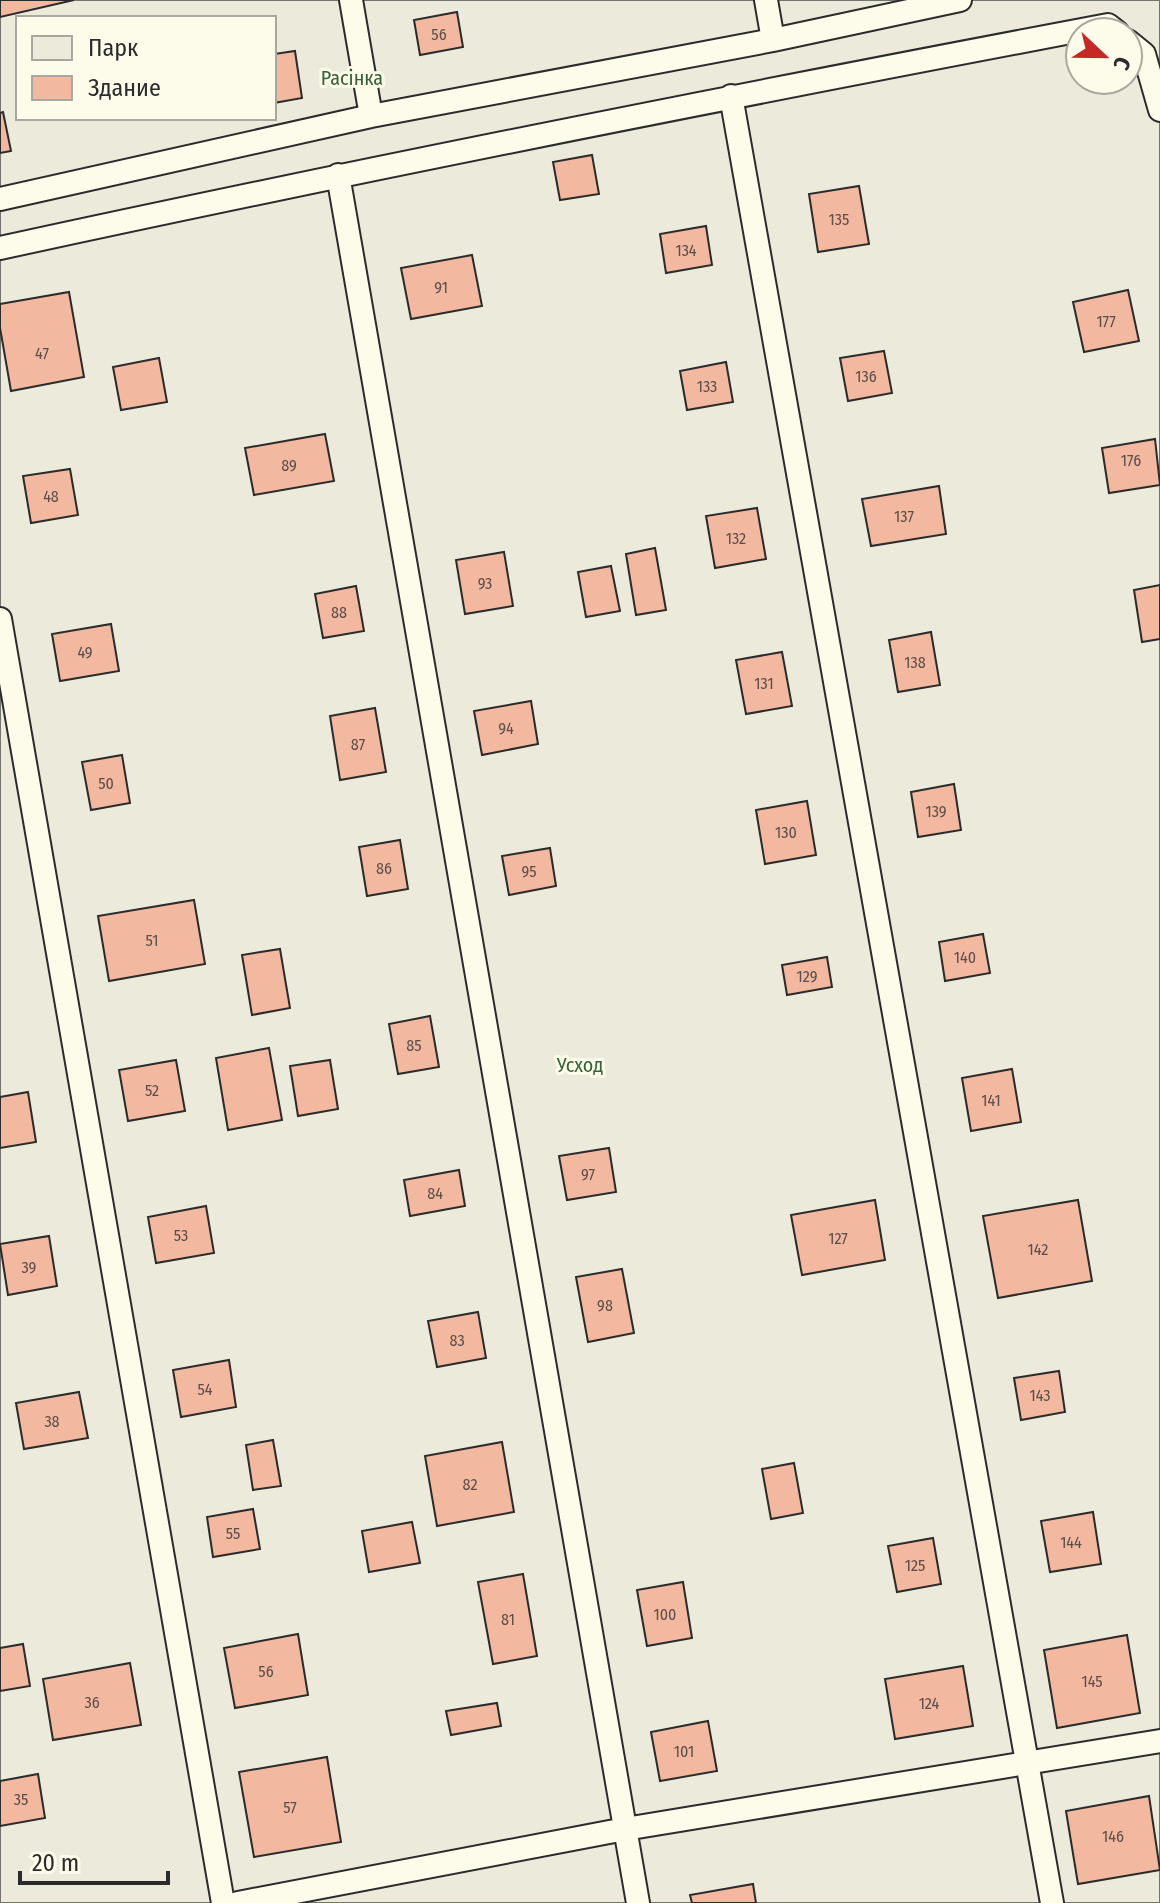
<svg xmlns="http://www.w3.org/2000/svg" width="1160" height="1903" font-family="'Fira Sans Condensed',sans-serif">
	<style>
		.green { fill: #ecebdb; stroke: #74746e; stroke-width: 2; fill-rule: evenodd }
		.building { fill: #f2b8a0; stroke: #2b2b2b; stroke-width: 2 }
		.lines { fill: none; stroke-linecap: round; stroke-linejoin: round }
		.service-casing { stroke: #2b2b2b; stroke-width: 26 }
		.service { stroke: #fdfbea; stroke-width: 22 }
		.labels { text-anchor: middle; stroke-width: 6; stroke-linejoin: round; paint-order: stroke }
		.number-label { font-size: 16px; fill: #5d4e48 }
		.park-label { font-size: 20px; fill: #34623c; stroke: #fdfbea }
	</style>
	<rect width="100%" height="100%" fill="#fdfbea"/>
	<path class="green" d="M 0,0 L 1160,0 L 1160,1903 L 0,1903 ZM 18,18 L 274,18 L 274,118 L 18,118 ZM 1080,32 L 1128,32 L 1128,80 L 1080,80 Z"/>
	<path class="building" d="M 0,0 L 74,0 L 0,17 Z
		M 457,12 L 463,47 L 420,55 L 414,20 Z
		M 295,51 L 302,98 L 274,103 L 274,54 Z
		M 3,112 L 11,151 L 0,153 L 0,113 Z
		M 592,155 L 599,194 L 560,200 L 553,162 Z
		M 859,186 L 869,244 L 818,252 L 809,194 Z
		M 706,226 L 712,265 L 666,273 L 660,234 Z
		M 472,255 L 482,306 L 411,319 L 401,268 Z
		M 1128,290 L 1139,341 L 1084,352 L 1073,302 Z
		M 69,292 L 84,377 L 11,391 L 0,328 L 0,304 Z
		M 884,351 L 892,393 L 848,401 L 840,358 Z
		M 159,358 L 167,402 L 121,410 L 113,367 Z
		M 726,362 L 733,402 L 687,410 L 680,371 Z
		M 325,434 L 334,481 L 254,495 L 245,448 Z
		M 1155,439 L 1160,485 L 1109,493 L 1102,448 Z
		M 70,469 L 78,515 L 31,523 L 23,476 Z
		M 939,486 L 946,534 L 871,546 L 862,499 Z
		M 757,508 L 766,559 L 715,568 L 706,516 Z
		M 655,548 L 666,610 L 636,615 L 626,554 Z
		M 504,552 L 513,606 L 465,614 L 456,560 Z
		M 611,566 L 620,611 L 586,617 L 578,572 Z
		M 1160,585 L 1160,639 L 1142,642 L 1134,590 Z
		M 356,586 L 364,631 L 323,638 L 315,594 Z
		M 111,624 L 119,671 L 60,681 L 52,634 Z
		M 931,632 L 940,685 L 898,692 L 889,640 Z
		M 782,652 L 792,706 L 746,714 L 736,660 Z
		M 531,701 L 538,744 L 482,755 L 474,711 Z
		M 375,708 L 386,772 L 340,780 L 330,716 Z
		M 122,755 L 130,803 L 91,810 L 82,762 Z
		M 954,784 L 961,830 L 918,837 L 911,792 Z
		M 807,801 L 816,855 L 765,864 L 756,810 Z
		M 400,840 L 408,889 L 367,896 L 359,847 Z
		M 550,848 L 556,886 L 509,895 L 502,856 Z
		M 194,900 L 205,964 L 109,981 L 98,916 Z
		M 983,934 L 990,973 L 945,981 L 939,942 Z
		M 280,949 L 290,1008 L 252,1015 L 242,955 Z
		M 827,957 L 832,987 L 787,995 L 782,965 Z
		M 430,1016 L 439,1067 L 398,1074 L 389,1024 Z
		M 269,1048 L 282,1120 L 228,1130 L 216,1058 Z
		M 176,1060 L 185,1111 L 128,1121 L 119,1070 Z
		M 330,1060 L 338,1109 L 298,1116 L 290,1066 Z
		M 1012,1069 L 1021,1122 L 971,1131 L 962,1078 Z
		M 28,1092 L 36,1142 L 0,1148 L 0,1097 Z
		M 609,1148 L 616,1192 L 567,1200 L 559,1156 Z
		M 459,1170 L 465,1206 L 410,1216 L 404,1180 Z
		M 875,1200 L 885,1260 L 802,1275 L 791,1215 Z
		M 1078,1200 L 1092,1281 L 998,1298 L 983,1216 Z
		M 206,1206 L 214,1253 L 156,1263 L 148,1217 Z
		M 49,1236 L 57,1286 L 8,1295 L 0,1244 Z
		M 622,1269 L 634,1333 L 588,1342 L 576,1277 Z
		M 478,1312 L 486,1358 L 437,1367 L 428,1321 Z
		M 229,1360 L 236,1407 L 181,1417 L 173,1370 Z
		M 1059,1371 L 1065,1412 L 1021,1420 L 1014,1378 Z
		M 79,1392 L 88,1438 L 24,1449 L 16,1403 Z
		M 273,1440 L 281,1486 L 253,1490 L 246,1445 Z
		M 502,1442 L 514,1512 L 437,1526 L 425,1456 Z
		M 794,1463 L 803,1513 L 771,1519 L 762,1469 Z
		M 253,1509 L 260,1549 L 213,1557 L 207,1517 Z
		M 1093,1512 L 1101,1564 L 1050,1572 L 1041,1521 Z
		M 412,1522 L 420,1563 L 369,1572 L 362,1531 Z
		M 933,1538 L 941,1584 L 897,1592 L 888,1546 Z
		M 523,1574 L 537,1656 L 493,1664 L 478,1582 Z
		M 683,1582 L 692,1638 L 647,1646 L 637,1590 Z
		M 298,1634 L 308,1695 L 235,1708 L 224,1648 Z
		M 1127,1635 L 1140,1713 L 1057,1728 L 1044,1650 Z
		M 23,1644 L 30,1686 L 0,1691 L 0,1648 Z
		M 130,1663 L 141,1725 L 53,1740 L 43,1679 Z
		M 963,1666 L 973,1726 L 895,1739 L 885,1679 Z
		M 497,1703 L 501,1726 L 451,1735 L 446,1711 Z
		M 708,1721 L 717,1771 L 660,1781 L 651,1732 Z
		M 327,1757 L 341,1842 L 254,1857 L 239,1772 Z
		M 38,1774 L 45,1818 L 0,1826 L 0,1781 Z
		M 1149,1796 L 1160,1870 L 1078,1884 L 1066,1811 Z
		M 753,1884 L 756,1903 L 692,1903 L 690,1895 Z"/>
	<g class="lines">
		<g class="service-casing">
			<path id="service" d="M 351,0 L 371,116
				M 766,0 L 773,40
				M 1128,41 L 1144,54 L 1160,110
				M 731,96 L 1052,1903
				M 338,175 L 638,1903
				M 0,199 L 371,116 L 773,40 L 960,0
				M 0,248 C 368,168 738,95 1108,25 L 1117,32
				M 0,619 L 223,1903
				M 238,1903 L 625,1829 L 1160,1741"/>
		</g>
		<use href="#service" class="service"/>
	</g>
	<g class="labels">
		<g class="number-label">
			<text x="439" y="40">56</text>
			<text x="839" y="225">135</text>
			<text x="686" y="256">134</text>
			<text x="441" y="293">91</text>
			<text x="1106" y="327">177</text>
			<text x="42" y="359">47</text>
			<text x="866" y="382">136</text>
			<text x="707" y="392">133</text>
			<text x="1131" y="466">176</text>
			<text x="289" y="471">89</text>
			<text x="51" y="502">48</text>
			<text x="904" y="522">137</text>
			<text x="736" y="544">132</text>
			<text x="485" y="589">93</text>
			<text x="339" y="618">88</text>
			<text x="85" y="658">49</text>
			<text x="915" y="668">138</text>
			<text x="764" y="689">131</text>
			<text x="506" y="734">94</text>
			<text x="358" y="750">87</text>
			<text x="106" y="789">50</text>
			<text x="936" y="817">139</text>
			<text x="786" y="838">130</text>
			<text x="384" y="874">86</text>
			<text x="529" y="877">95</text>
			<text x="152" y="946">51</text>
			<text x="965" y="963">140</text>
			<text x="807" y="982">129</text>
			<text x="414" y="1051">85</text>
			<text x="152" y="1096">52</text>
			<text x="991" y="1106">141</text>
			<text x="588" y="1180">97</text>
			<text x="435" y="1199">84</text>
			<text x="181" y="1241">53</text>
			<text x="838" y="1244">127</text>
			<text x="1038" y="1255">142</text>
			<text x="29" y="1273">39</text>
			<text x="605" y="1311">98</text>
			<text x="457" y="1346">83</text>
			<text x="205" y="1395">54</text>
			<text x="1040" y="1401">143</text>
			<text x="52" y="1427">38</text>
			<text x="470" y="1490">82</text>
			<text x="233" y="1539">55</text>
			<text x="1071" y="1548">144</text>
			<text x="915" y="1571">125</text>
			<text x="665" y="1620">100</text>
			<text x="508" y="1625">81</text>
			<text x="266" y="1677">56</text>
			<text x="1092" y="1687">145</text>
			<text x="92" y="1708">36</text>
			<text x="929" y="1709">124</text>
			<text x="684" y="1757">101</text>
			<text x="21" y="1805">35</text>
			<text x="290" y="1813">57</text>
			<text x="1113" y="1842">146</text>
		</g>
		<g class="park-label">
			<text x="352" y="85">Расінка</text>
			<text x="580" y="1072">Усход</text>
		</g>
	</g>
	<rect x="16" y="16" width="260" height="104" fill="#fdfbea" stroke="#a9a89e" stroke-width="2"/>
	<rect x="32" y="36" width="40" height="24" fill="#ecebdb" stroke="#a9a89e" stroke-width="2"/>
	<text x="88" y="56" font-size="24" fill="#2b2b2b">Парк</text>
	<rect x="32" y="76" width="40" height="24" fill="#f2b8a0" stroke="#a9a89e" stroke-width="2"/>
	<text x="88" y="96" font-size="24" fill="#2b2b2b">Здание</text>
	<g transform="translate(1104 56) rotate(112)"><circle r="38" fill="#fdfbea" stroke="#a9a89e" stroke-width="2"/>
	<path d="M0-6L14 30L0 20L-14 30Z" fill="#c62828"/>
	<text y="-12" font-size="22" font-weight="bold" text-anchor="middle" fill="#2b2b2b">С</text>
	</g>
	<path d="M20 1871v12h148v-12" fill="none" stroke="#2b2b2b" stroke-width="4"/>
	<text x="32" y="1871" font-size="24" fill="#2b2b2b" stroke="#fdfbea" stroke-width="6" paint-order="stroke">20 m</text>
</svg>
